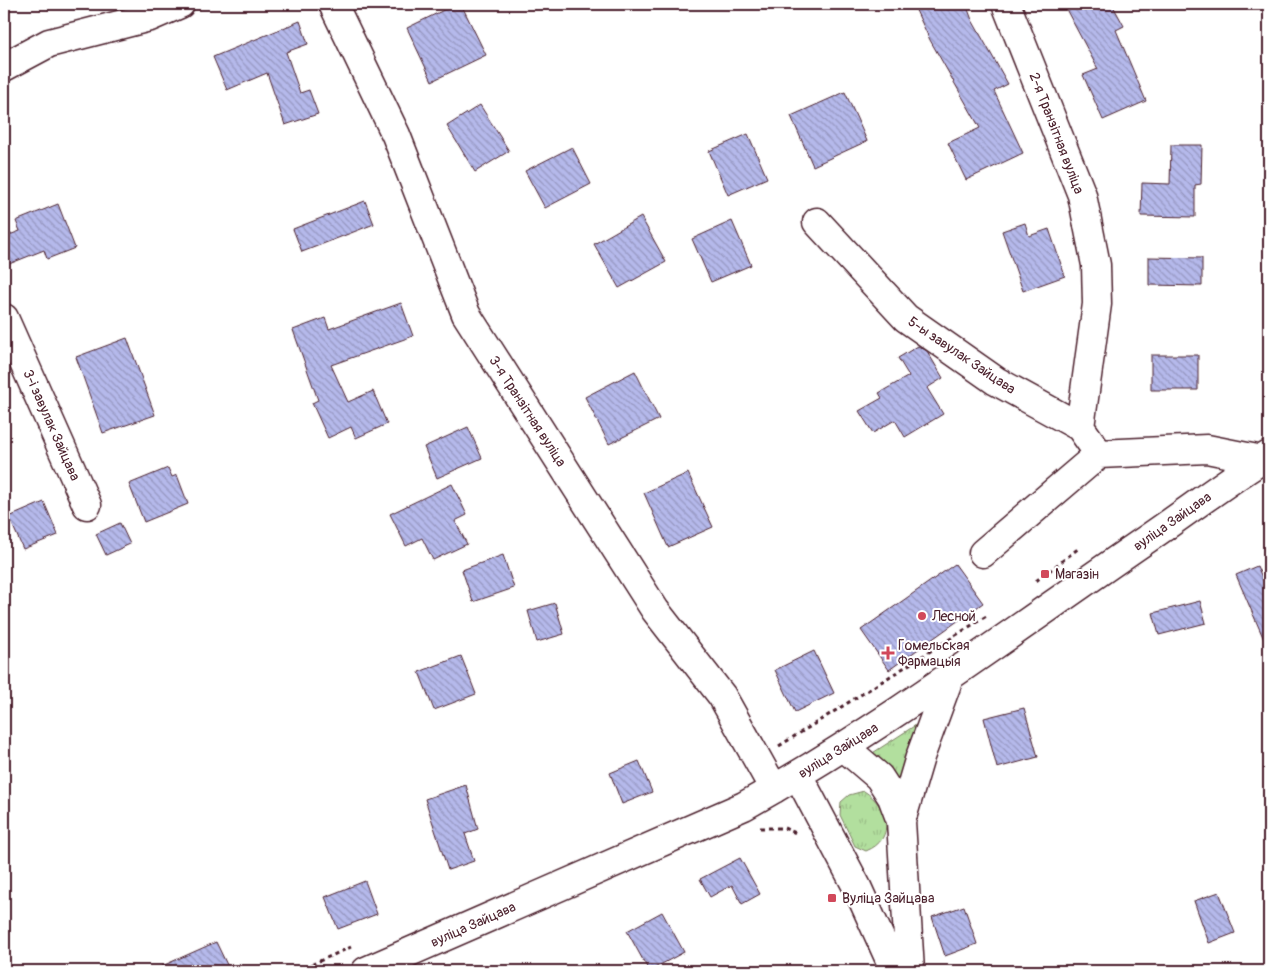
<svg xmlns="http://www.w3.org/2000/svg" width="1273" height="975" font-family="Pangolin,sans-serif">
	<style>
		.grass { fill: url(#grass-tufts); stroke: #7e7f64 }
		.building { fill: url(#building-back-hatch); stroke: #4a1f2b }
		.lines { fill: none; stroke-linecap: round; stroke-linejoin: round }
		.minor-casing { stroke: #4a1f2b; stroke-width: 31 }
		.path { stroke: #4a1f2b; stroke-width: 3; stroke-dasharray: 4 4; stroke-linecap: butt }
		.minor { stroke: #fff; stroke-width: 28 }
		.poi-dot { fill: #d1495b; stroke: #fff; stroke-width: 2 }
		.labels { text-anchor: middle; stroke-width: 4; stroke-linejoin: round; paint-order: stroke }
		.street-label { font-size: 14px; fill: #4a1f2b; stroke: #fff }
		.poi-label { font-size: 14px; fill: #4a1f2b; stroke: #fff; text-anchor: start }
	</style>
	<defs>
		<pattern id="grass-tufts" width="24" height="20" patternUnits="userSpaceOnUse" patternTransform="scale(1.25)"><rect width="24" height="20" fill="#b2df9e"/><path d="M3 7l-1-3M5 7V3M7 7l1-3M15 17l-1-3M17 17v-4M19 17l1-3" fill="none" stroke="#9bbf88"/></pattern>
		<pattern id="building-back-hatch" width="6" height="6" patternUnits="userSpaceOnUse" patternTransform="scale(1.25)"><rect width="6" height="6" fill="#b5b9eb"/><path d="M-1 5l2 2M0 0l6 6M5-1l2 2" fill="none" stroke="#9596bf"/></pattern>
	</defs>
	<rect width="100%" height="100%" fill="#fff"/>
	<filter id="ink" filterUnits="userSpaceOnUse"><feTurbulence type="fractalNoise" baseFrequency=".02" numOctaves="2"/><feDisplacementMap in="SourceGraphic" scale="10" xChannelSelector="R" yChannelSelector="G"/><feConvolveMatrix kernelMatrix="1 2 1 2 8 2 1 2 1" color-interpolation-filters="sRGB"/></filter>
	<g filter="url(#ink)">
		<path class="grass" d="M 925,719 L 903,787 L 888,767 L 868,756 Z
			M 864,791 C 888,806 897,839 866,851 L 855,846 L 840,815 L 841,802 L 849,795 Z"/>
		<path class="building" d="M 456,4 L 461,4 L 486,55 L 432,81 L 407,28 Z
			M 913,4 L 966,4 L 972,20 L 1008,84 L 994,91 L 1023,153 L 966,180 L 948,143 L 980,128 L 930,40 Z
			M 1081,4 L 1112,4 L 1124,26 L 1116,30 L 1146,101 L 1103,120 L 1083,75 L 1098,69 L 1067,11 Z
			M 300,21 L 308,44 L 286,52 L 300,93 L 309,90 L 318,114 L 285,125 L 267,73 L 227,90 L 213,57 Z
			M 845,92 L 867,141 L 813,166 L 791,116 Z
			M 480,105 L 509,151 L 475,172 L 447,126 Z
			M 748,134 L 767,178 L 728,195 L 709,151 Z
			M 1171,145 L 1202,145 L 1201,184 L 1195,185 L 1195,217 L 1141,216 L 1142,183 L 1170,184 Z
			M 572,147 L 591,184 L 545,208 L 525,171 Z
			M 365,201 L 374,224 L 302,252 L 293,229 Z
			M 58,204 L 75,248 L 47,259 L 44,250 L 9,264 L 4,251 L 4,237 L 20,231 L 16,221 Z
			M 641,217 L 666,262 L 619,288 L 594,244 Z
			M 732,221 L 751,265 L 711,282 L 692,239 Z
			M 1025,223 L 1029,236 L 1049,229 L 1065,276 L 1023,291 L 1002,231 Z
			M 1149,257 L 1202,258 L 1202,286 L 1149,285 Z
			M 401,303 L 413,336 L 331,365 L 348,402 L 373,391 L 387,424 L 356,438 L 351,427 L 328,438 L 312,403 L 318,400 L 293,330 L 325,318 L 329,329 Z
			M 127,338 L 155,415 L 103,433 L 76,357 Z
			M 918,346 L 927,351 L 943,378 L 927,388 L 943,414 L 905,437 L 895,420 L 873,433 L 859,411 L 882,398 L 879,393 L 909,376 L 898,358 Z
			M 1151,355 L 1198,355 L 1198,390 L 1151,390 Z
			M 635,371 L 659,419 L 609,444 L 585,397 Z
			M 468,427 L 482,458 L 437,478 L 424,447 Z
			M 168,468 L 172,477 L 177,475 L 188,504 L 144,522 L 129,484 Z
			M 688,473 L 713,527 L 668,547 L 644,493 Z
			M 452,484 L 467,515 L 455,521 L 467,544 L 433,560 L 422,538 L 406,546 L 390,514 Z
			M 44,502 L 58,535 L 23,549 L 9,517 Z
			M 120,523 L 130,544 L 106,555 L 96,534 Z
			M 503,555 L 514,588 L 473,602 L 462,570 Z
			M 955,564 L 983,603 L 889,670 L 861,630 Z
			M 1257,566 L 1269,593 L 1269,651 L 1236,575 Z
			M 1200,601 L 1206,623 L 1159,635 L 1153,613 Z
			M 555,603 L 564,634 L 537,642 L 528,611 Z
			M 814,651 L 834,693 L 795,712 L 775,670 Z
			M 461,656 L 476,694 L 434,710 L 419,672 Z
			M 1024,708 L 1038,757 L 997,768 L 984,718 Z
			M 639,761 L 652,792 L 622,804 L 610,773 Z
			M 466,785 L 478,829 L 465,834 L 474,861 L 448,870 L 425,799 Z
			M 740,858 L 760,894 L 742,904 L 732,885 L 710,897 L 700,879 Z
			M 365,881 L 377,914 L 338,929 L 325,897 Z
			M 1219,892 L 1235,933 L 1209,943 L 1194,901 Z
			M 964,906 L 977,944 L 945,956 L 932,917 Z
			M 662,912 L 684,952 L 649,971 L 627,931 Z
			M 216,942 L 230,971 L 151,971 Z"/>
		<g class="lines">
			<g class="minor-casing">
				<path id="minor" d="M 333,4 L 396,135 L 466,314 L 655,610 L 722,696 L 774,789
					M 1006,4 L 1082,195 L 1096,265 L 1097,304 L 1080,427 L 1099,454 L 1207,449 L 1262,460
					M 4,67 L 49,43 L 150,17 L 180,4
					M 817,222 L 906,318 L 996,381 L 1080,427
					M 4,318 L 87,505
					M 983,553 L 1099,454
					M 844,747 L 879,777 L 892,797 L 901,821 L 910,971
					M 798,775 L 857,887 L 895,971
					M 901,821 L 920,757 L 949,678
					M 366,971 L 744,806 C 885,727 1014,630 1147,539 C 1188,511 1227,481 1269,455"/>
			</g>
			<path class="path" d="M 1036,581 L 1079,548
				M 779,746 L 988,615
				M 760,828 L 784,828 L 798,834
				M 297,971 L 351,947"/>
			<use href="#minor" class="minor"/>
		</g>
	</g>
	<g class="poi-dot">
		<rect x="1040" y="569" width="10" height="10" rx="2.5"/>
		<circle cx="922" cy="616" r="5"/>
		<path d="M885.5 645.5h5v5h5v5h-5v5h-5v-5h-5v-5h5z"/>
		<rect x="827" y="893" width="10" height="10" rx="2.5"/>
	</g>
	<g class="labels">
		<g class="street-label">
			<text transform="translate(1057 133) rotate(69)" y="5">2-я Транзітная вуліца</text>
			<text transform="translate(962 355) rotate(34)" y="5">5-ы завулак Зайцава</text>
			<text transform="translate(528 411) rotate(57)" y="5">3-я Транзітная вуліца</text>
			<text transform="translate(52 425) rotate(66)" y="5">3-і завулак Зайцава</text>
			<text transform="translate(1172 521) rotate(-35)" y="5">вуліца Зайцава</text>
			<text transform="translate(838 750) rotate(-32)" y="5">вуліца Зайцава</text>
			<text transform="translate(473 924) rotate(-24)" y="5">вуліца Зайцава</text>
		</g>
		<g class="poi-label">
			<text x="1055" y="579">Магазін</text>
			<text x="932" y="621">Лесной</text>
			<text x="898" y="650">Гомельская<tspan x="898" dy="16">Фармацыя</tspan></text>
			<text x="842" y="903">Вуліца Зайцава</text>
		</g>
	</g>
	<rect width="1273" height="975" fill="none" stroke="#fff" stroke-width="20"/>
	<rect x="10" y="10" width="1253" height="955" fill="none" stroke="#4a1f2b" stroke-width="2" filter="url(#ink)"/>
</svg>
